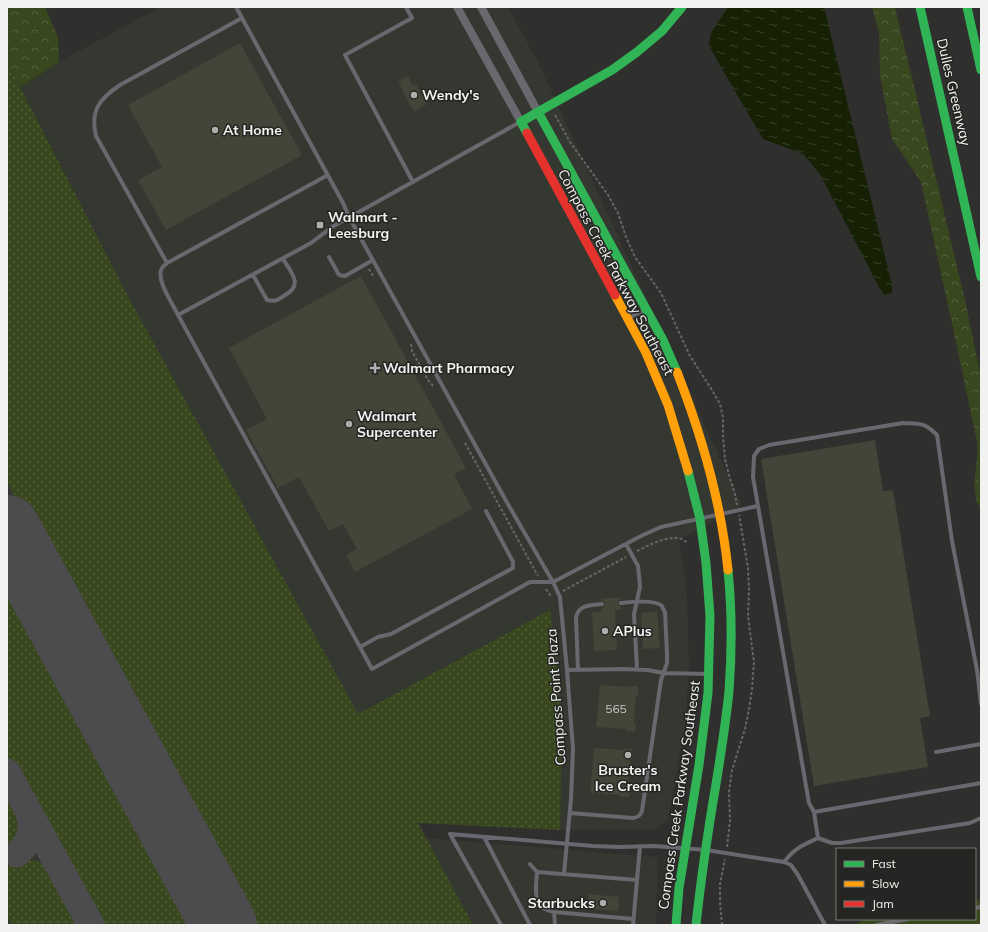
<svg xmlns="http://www.w3.org/2000/svg" width="988" height="932" font-family="Mulish,sans-serif">
	<style>
		.built { fill: #343830 }
		.green { fill: url(#green-dots) }
		.forest { fill: url(#forest-crowns) }
		.pitch { fill: #39471e }
		.water { fill: url(#water-ripples) }
		.lines { fill: none; stroke-linecap: round; stroke-linejoin: round }
		.taxiway { stroke: #4c4c4e; stroke-width: 27 }
		.runway { stroke: #4c4c4e; stroke-width: 66 }
		.building { fill: #424538 }
		.path { stroke: #66666a; stroke-width: 2; stroke-dasharray: 3 2; stroke-linecap: butt }
		.lane { stroke: #69686f; stroke-width: 4 }
		.street { stroke: #69686f; stroke-width: 8 }
		.fast { stroke: #30b455; stroke-width: 9 }
		.slow { stroke: #ff9f0a; stroke-width: 9 }
		.jam { stroke: #e5322d; stroke-width: 9 }
		.poi-dot { fill: #aeaeac; stroke: #252623; stroke-width: 1.5 }
		.labels { text-anchor: middle; stroke-width: 3; stroke-linejoin: round; paint-order: stroke }
		.number-label { font-size: 12px; fill: #c6c8c2 }
		.street-label { font-size: 14px; fill: #f2f3f0; stroke: #252623 }
		.poi-label { font-size: 14px; font-weight: bold; fill: #f2f3f0; stroke: #252623; text-anchor: start }
	</style>
	<defs>
		<pattern id="green-dots" width="8" height="8" patternUnits="userSpaceOnUse"><rect width="8" height="8" fill="#39471e"/><path d="M2 2h.1M6 6h.1" fill="none" stroke="#56623f" stroke-width="1.8" stroke-linecap="round"/></pattern>
		<pattern id="forest-crowns" width="20" height="18" patternUnits="userSpaceOnUse"><rect width="20" height="18" fill="#39471e"/><path d="M2 6a3 3 0 1 1 6 0M12 15a3 3 0 1 1 6 0" fill="none" stroke="#56623f"/></pattern>
		<pattern id="water-ripples" width="26" height="14" patternUnits="userSpaceOnUse"><rect width="26" height="14" fill="#162004"/><path d="M2 4q2-2 4 0t4 0M15 11q2-2 4 0t4 0" fill="none" stroke="#384129"/></pattern>
	</defs>
	<rect width="100%" height="100%" fill="#2f2f2e"/>
	<path class="built" d="M 160,7 L 508,7 L 539,64 L 742,506 L 679,540 L 687,596 L 689,667 L 686,716 L 671,807 L 667,822 L 656,829 L 637,830 L 560,830 L 562,736 L 557,666 L 550,611 L 358,714 L 426,838 L 658,857 L 656,925 L 7,925 L 7,76 L 116,274 L 21,87 L 59,62 Z"/>
	<path class="green" d="M 7,61 L 125,291 L 358,714 L 550,610 L 557,666 L 562,736 L 560,830 L 418,823 L 473,925 L 250,925 L 7,482 Z
		M 7,572 L 200,925 L 99,925 L 7,756 Z
		M 7,790 C 18,810 33,836 7,851 Z
		M 28,860 C 37,860 42,863 50,868 L 81,925 L 12,925 L 7,916 L 7,867 L 12,864 Z"/>
	<path class="forest" d="M 7,7 L 45,7 L 58,37 L 59,62 L 21,87 L 7,61 Z
		M 872,7 L 895,7 L 965,300 L 981,377 L 981,508 L 977,503 L 974,486 L 978,447 L 952,323 L 921,182 L 892,139 L 880,75 L 879,32 Z"/>
	<path class="pitch" d="M 981,899 L 981,925 L 854,925 L 865,919 L 975,919 L 975,900 Z"/>
	<path class="water" d="M 728,7 L 824,7 L 892,285 L 892,293 L 884,295 L 879,287 L 821,176 L 814,167 L 803,154 L 763,139 L 710,48 L 709,43 L 711,33 Z"/>
	<g class="lines">
		<path class="taxiway" d="M 7,772 L 91,925
			M 17,854 C 32,840 34,829 28,810"/>
		<path class="runway" d="M 7,528 L 224,925"/>
	</g>
	<path class="building" d="M 240,43 L 302,155 L 166,230 L 138,180 L 162,167 L 128,105 Z
		M 408,76 L 413,86 L 416,84 L 427,104 L 414,112 L 400,86 L 401,85 L 398,81 Z
		M 361,276 L 466,468 L 454,474 L 472,509 L 355,572 L 346,555 L 357,549 L 343,524 L 329,531 L 299,477 L 278,488 L 246,430 L 267,419 L 229,348 Z
		M 875,440 L 883,491 L 893,490 L 930,716 L 920,718 L 928,767 L 814,786 L 761,459 Z
		M 620,597 L 621,600 L 619,600 L 618,603 L 618,605 L 621,606 L 621,610 L 615,610 L 617,650 L 594,651 L 592,612 L 602,611 L 602,608 L 604,607 L 605,604 L 605,602 L 601,601 L 601,599 Z
		M 657,611 L 660,648 L 643,649 L 641,613 Z
		M 600,685 L 630,687 L 630,686 L 638,686 L 638,696 L 636,696 L 634,723 L 636,723 L 635,732 L 626,731 L 626,729 L 596,727 Z
		M 594,748 L 624,750 L 624,749 L 633,749 L 632,759 L 630,759 L 628,782 L 630,782 L 629,797 L 620,797 L 620,795 L 590,793 Z
		M 588,894 L 619,897 L 618,911 L 587,909 Z"/>
	<g class="lines">
		<path class="path" d="M 555,115 L 570,142 L 608,195 L 618,213 L 626,237 L 635,257 L 661,293 L 690,356 L 712,390 L 720,404 L 723,418 L 723,436 L 725,459 L 729,475 L 735,494 L 737,505
			M 369,269 L 374,278
			M 411,344 L 412,351 L 428,380 L 434,387
			M 465,443 L 538,576
			M 637,551 C 649,545 677,530 687,543
			M 546,589 L 550,595 L 552,594
			M 563,591 L 626,557
			M 727,847 L 730,821 L 729,792 L 732,770 L 745,729 L 749,709 L 752,689 L 754,662 L 748,616 L 749,590 L 748,568 L 744,544 L 739,515
			M 722,925 L 720,901 L 720,884 L 725,859"/>
		<path class="lane" d="M 236,7 L 343,203 L 349,217 L 505,499 L 553,582 L 560,597 L 567,670 L 573,749 L 571,799 L 564,874
			M 406,7 L 412,18 L 345,55 L 413,182
			M 520,122 L 332,227 L 311,243 L 178,315 L 372,669 L 530,582 L 553,582 L 643,535 L 661,527 L 758,506 L 753,477 L 754,456 L 759,449 L 769,445 L 903,423 C 920,424 924,422 937,435 L 952,541 L 977,670 L 981,704
			M 329,257 L 339,275 L 345,276 L 373,260
			M 167,263 L 96,136 C 90,111 99,99 120,85 L 242,18
			M 253,275 L 267,300 C 276,302 278,300 285,295 C 304,285 291,272 283,259
			M 178,315 C 173,304 155,279 162,268 C 163,266 165,265 167,263 L 328,175
			M 629,318 L 646,309
			M 758,506 L 806,786 L 809,803 L 814,812
			M 626,544 L 638,566 L 639,575 L 640,587 L 634,614 L 637,669
			M 360,647 L 378,637 L 391,634 L 513,568 L 513,562 L 486,511
			M 567,670 L 624,669 L 648,670 L 663,673 L 708,674
			M 578,670 L 576,617 C 579,605 590,605 602,604
			M 936,752 L 981,744
			M 570,813 L 633,818 C 638,817 640,816 642,811 L 661,680 L 667,663 L 667,653 L 665,612 C 664,611 662,607 662,606 C 655,599 630,602 621,603
			M 450,834 L 593,846 L 620,847 L 654,846 L 706,850 L 784,862 L 791,865 L 798,875 L 825,925
			M 450,834 L 501,925
			M 484,837 L 530,925
			M 818,838 L 814,812 L 981,783
			M 784,862 C 795,848 801,846 818,838 L 832,843 L 841,843 L 970,823 L 981,818
			M 530,864 L 537,872 L 637,880
			M 537,872 C 536,889 531,908 554,912 L 633,919
			M 975,908 L 981,907
			M 554,912 L 555,925
			M 633,925 L 640,846
			M 876,925 L 908,919"/>
		<path class="street" d="M 457,7 L 521,122
			M 481,7 L 538,112"/>
		<path class="fast" d="M 920,7 L 981,277
			M 967,7 L 981,70
			M 538,112 L 612,70 L 637,52 L 662,31 L 682,7
			M 527,133 L 521,122 L 538,112 L 640,298 L 663,340 L 677,372
			M 676,925 L 679,888 L 699,765 L 708,693 L 710,616 L 706,563 L 700,519 L 688,471
			M 696,925 C 701,878 708,831 716,784 C 721,753 726,722 729,691 C 732,651 732,610 728,570"/>
		<path class="slow" d="M 615,295 L 646,353 L 668,405 L 688,471
			M 677,372 C 702,436 721,501 728,570"/>
		<path class="jam" d="M 527,133 L 615,295"/>
	</g>
	<g class="poi-dot">
		<circle cx="414" cy="95" r="4"/>
		<circle cx="215" cy="130" r="4"/>
		<rect x="316" y="221" width="8" height="8" rx="2"/>
		<path d="M373 362h4v4h4v4h-4v4h-4v-4h-4v-4h4z"/>
		<circle cx="349" cy="424" r="4"/>
		<circle cx="605" cy="631" r="4"/>
		<circle cx="628" cy="755" r="4"/>
		<circle cx="603" cy="903" r="4"/>
	</g>
	<g class="labels">
		<g class="number-label">
			<text x="616" y="713">565</text>
		</g>
		<g class="street-label">
			<text transform="translate(954 92) rotate(77)" y="5">Dulles Greenway</text>
			<text transform="translate(616 272) rotate(62)" y="5">Compass Creek Parkway Southeast</text>
			<text transform="translate(556 697) rotate(-94)" y="5">Compass Point Plaza</text>
			<text transform="translate(679 795) rotate(-82)" y="5">Compass Creek Parkway Southeast</text>
		</g>
		<g class="poi-label">
			<text x="422" y="100">Wendy's</text>
			<text x="223" y="135">At Home</text>
			<text x="328" y="222">Walmart -<tspan x="328" dy="16">Leesburg</tspan></text>
			<text x="383" y="373">Walmart Pharmacy</text>
			<text x="357" y="421">Walmart<tspan x="357" dy="16">Supercenter</tspan></text>
			<text x="613" y="636">APlus</text>
			<text x="628" y="775" text-anchor="middle">Bruster's<tspan x="628" dy="16">Ice Cream</tspan></text>
			<text x="595" y="908" text-anchor="end">Starbucks</text>
		</g>
	</g>
	<rect width="988" height="932" fill="none" stroke="#f2f3f0" stroke-width="16"/>
	<rect x="836" y="848" width="140" height="72" fill="#252623" stroke="#777875"/>
	<rect x="844" y="861" width="20" height="6" fill="#30b455" stroke="#777875"/>
	<text x="872" y="868" font-size="12" fill="#f2f3f0">Fast</text>
	<rect x="844" y="881" width="20" height="6" fill="#ff9f0a" stroke="#777875"/>
	<text x="872" y="888" font-size="12" fill="#f2f3f0">Slow</text>
	<rect x="844" y="901" width="20" height="6" fill="#e5322d" stroke="#777875"/>
	<text x="872" y="908" font-size="12" fill="#f2f3f0">Jam</text>
</svg>
